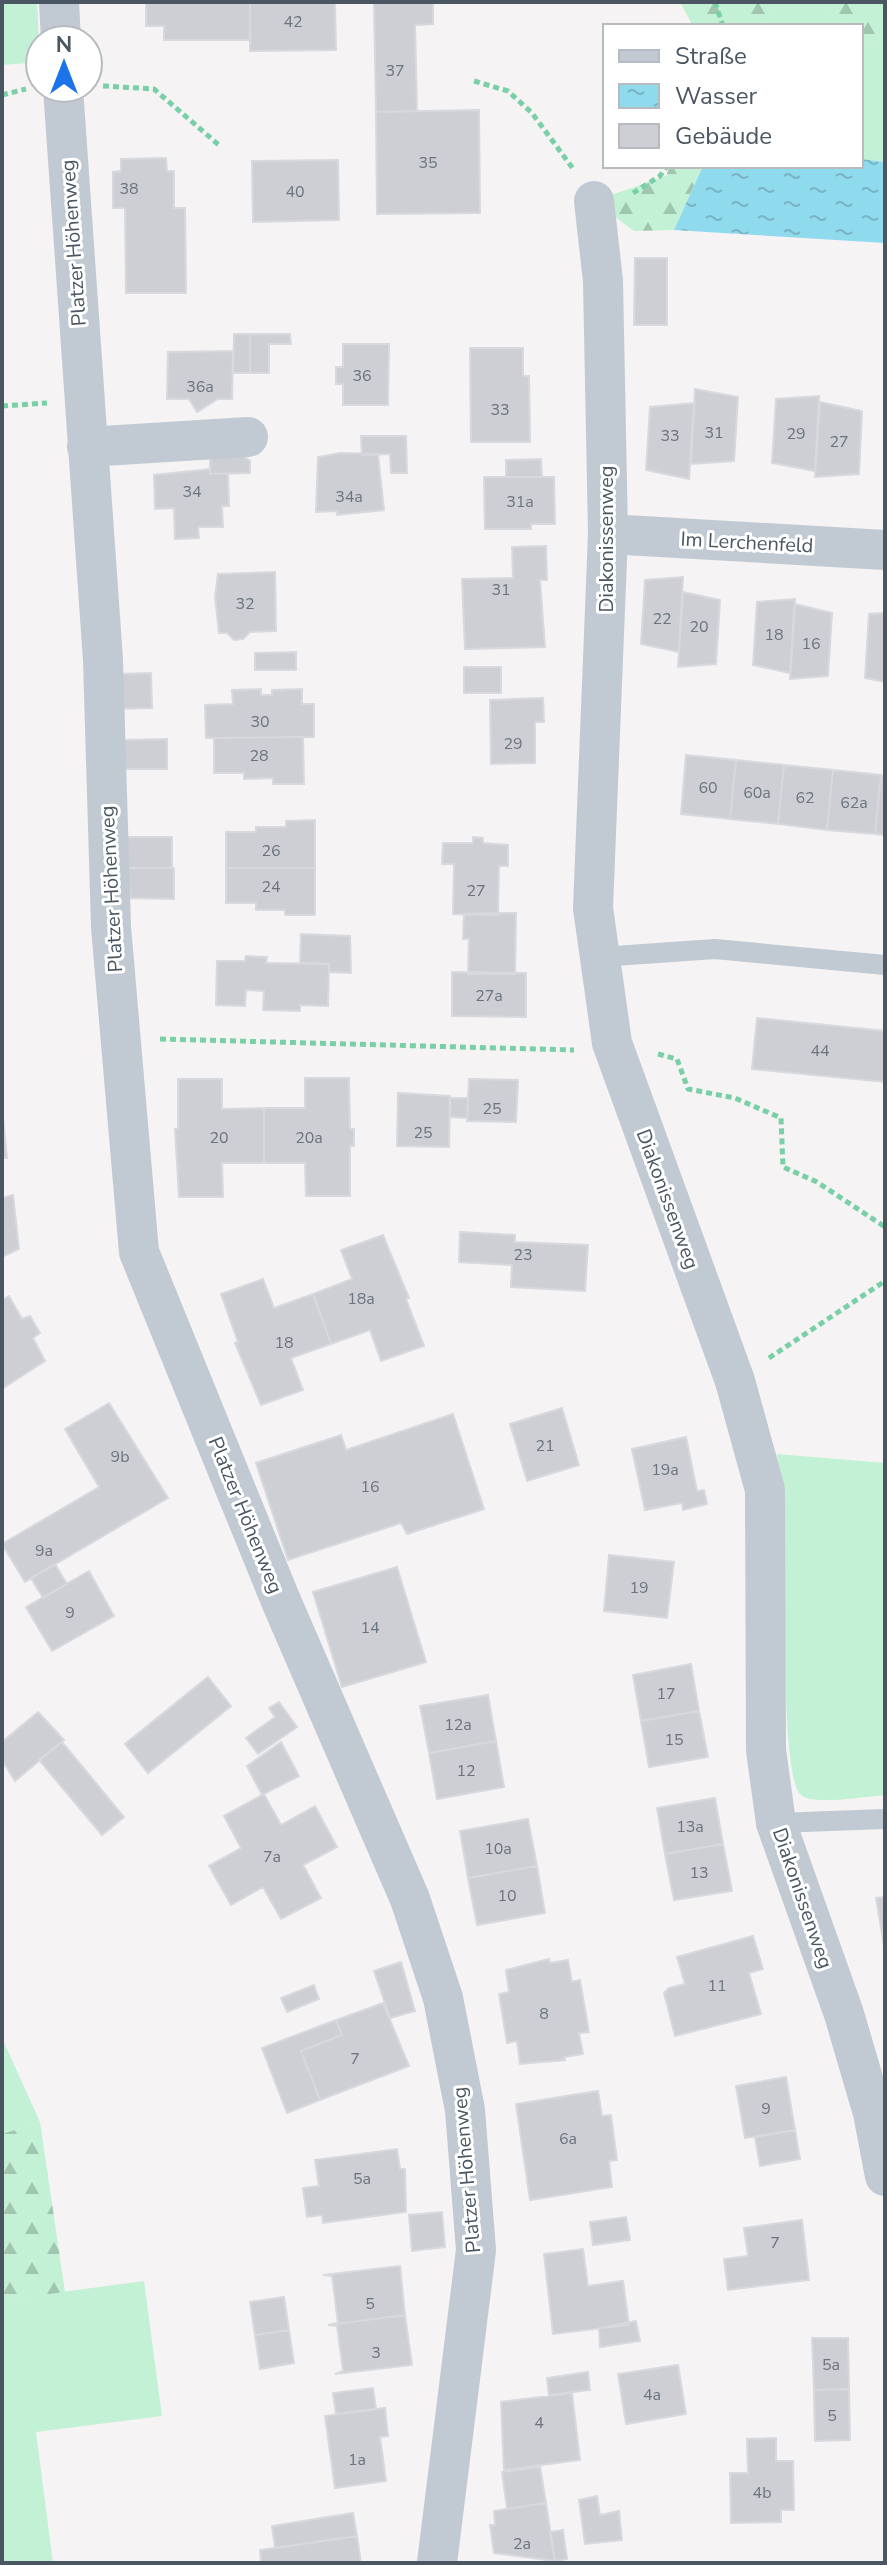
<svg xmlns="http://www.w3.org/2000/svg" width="887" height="2565" font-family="'Nunito Sans',sans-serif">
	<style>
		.grass { fill: #c3f1d5 }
		.forest { fill: url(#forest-firs) }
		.water { fill: url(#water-ripples) }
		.building { fill: #cdcfd5; stroke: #d7d9de; stroke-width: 2 }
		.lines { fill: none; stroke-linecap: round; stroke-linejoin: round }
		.path { stroke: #7ad0a6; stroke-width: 5; stroke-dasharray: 6 4; stroke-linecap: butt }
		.lane { stroke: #c1cad2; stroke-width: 20 }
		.street { stroke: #c1cad2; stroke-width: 40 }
		.labels { text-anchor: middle; stroke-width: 6; stroke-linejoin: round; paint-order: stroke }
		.number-label { font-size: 16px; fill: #6b747e }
		.street-label { font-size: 20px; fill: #4a5661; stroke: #fff }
	</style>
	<defs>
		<pattern id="forest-firs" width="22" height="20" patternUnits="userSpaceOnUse" patternTransform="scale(2)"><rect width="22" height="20" fill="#c3f1d5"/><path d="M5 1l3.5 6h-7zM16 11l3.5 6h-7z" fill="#a0c6b0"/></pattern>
		<pattern id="water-ripples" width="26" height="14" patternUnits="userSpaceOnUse" patternTransform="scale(2)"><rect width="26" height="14" fill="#90daee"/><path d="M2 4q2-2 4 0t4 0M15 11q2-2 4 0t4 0" fill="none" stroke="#78b4c4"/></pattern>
	</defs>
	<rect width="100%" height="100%" fill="#f5f3f3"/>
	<path class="grass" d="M 2,2 L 37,2 L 40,62 L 2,65 Z
		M 776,2 L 817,2 L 846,26 L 765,26 Z
		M 861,38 L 885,49 L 885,162 L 861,159 Z
		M 777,1454 L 885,1463 L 885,1795 C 868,1796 813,1806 801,1795 C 780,1777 786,1583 785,1546 C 784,1515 781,1485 777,1454 Z
		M 2,2038 L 40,2122 L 2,2134 Z
		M 144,2281 L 162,2416 L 36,2432 L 53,2563 L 2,2563 L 2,2300 Z"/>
	<path class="forest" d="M 680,2 L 776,2 L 765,26 L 693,26 Z
		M 817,2 L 885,2 L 885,49 L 861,38 L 861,26 L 846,26 Z
		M 670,166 L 703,166 L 674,230 L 634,231 L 594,201 L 666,176 Z
		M 40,2122 L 65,2292 L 2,2300 L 2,2134 Z"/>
	<path class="water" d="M 861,159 L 885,162 L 885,243 L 674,230 L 703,166 L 861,166 Z"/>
	<path class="building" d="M 146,2 L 250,2 L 250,40 L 164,40 L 164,26 L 146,26 Z
		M 250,2 L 335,2 L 336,50 L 250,51 Z
		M 374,2 L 433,2 L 433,24 L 415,25 L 417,111 L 376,112 Z
		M 479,110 L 480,213 L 377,214 L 376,112 Z
		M 166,158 L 167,171 L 174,171 L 174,208 L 185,208 L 186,293 L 126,293 L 125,208 L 113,208 L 113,172 L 121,171 L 121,159 Z
		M 338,160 L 339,220 L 253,222 L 252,161 Z
		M 635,258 L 667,258 L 667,325 L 634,325 Z
		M 234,334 L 250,334 L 250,373 L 233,373 Z
		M 250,334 L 290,334 L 291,344 L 269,344 L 269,373 L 250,373 Z
		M 343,344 L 389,344 L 388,405 L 343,405 L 343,384 L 336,384 L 336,367 L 343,367 Z
		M 470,348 L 523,348 L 523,376 L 529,376 L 530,442 L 471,442 Z
		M 233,351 L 232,399 L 218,399 L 197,412 L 189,399 L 167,399 L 168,352 Z
		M 695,389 L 738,397 L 734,461 L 691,464 Z
		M 819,396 L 815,471 L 772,463 L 776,399 Z
		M 820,402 L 862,411 L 859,474 L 815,477 Z
		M 694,403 L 689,479 L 646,470 L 650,407 Z
		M 361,436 L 406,436 L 407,473 L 391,473 L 390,454 L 362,455 Z
		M 235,450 L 250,461 L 250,473 L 210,474 L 210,451 Z
		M 340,453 L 378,454 L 384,510 L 337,515 L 337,511 L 316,512 L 318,457 Z
		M 541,459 L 542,477 L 506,477 L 506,460 Z
		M 210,469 L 210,474 L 228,474 L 229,506 L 222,506 L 223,527 L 198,527 L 199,538 L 175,539 L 174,508 L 155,509 L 154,475 Z
		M 484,477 L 554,477 L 555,524 L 531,524 L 531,529 L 485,529 Z
		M 546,546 L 547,580 L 540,580 L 545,647 L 465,649 L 462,579 L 513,578 L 512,547 Z
		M 275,572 L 276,631 L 250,632 L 243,639 L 234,640 L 227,633 L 219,633 L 215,597 L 218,574 Z
		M 683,577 L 679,652 L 641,644 L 645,580 Z
		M 683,592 L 720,600 L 716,664 L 678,667 Z
		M 795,599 L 790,673 L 753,665 L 757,602 Z
		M 795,604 L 832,613 L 828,676 L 790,679 Z
		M 885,613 L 885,682 L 865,678 L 869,614 Z
		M 296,652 L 296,670 L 255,670 L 255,653 Z
		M 464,667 L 501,667 L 501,693 L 464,693 Z
		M 151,673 L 152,708 L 118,709 L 117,674 Z
		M 261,689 L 261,695 L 272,695 L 272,690 L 302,689 L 302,704 L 314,704 L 314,737 L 206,738 L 205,705 L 233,704 L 232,690 Z
		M 543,698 L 544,722 L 535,722 L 535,763 L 491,764 L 490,700 Z
		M 303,737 L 304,784 L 273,784 L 273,778 L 244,779 L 244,773 L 214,773 L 214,738 Z
		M 167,739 L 167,769 L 123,769 L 123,740 Z
		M 686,755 L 736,760 L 730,819 L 681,814 Z
		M 736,760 L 784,765 L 778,824 L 730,819 Z
		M 784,765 L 833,770 L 827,830 L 778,824 Z
		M 833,770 L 881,775 L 875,834 L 827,830 Z
		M 881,775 L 885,776 L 885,835 L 875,834 Z
		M 315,820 L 315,868 L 226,868 L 226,832 L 256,832 L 256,827 L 286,827 L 286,821 Z
		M 126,837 L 172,837 L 172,868 L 128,868 Z
		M 473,837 L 483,838 L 483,843 L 508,845 L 508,866 L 499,866 L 498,915 L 453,914 L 454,864 L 442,864 L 443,843 L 473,843 Z
		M 128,868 L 174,868 L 174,899 L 130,898 Z
		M 226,868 L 315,868 L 315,915 L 285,915 L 285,910 L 256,910 L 256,903 L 226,903 Z
		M 499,913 L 516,913 L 515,974 L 468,974 L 469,939 L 463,939 L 464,914 Z
		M 301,934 L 350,936 L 351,973 L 329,972 L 329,964 L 300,963 Z
		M 246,956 L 267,957 L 266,963 L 329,964 L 328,1006 L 300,1005 L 300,1011 L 263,1010 L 264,991 L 246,990 L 245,1006 L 216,1005 L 217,961 L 245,961 Z
		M 452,972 L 526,973 L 526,1017 L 452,1016 Z
		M 757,1018 L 885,1031 L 885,1082 L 752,1069 Z
		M 305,1078 L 349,1078 L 350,1129 L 354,1129 L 354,1146 L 350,1146 L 350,1196 L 306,1196 L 305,1163 L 264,1163 L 264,1108 L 305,1108 Z
		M 178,1079 L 222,1079 L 222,1109 L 264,1108 L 264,1163 L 222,1163 L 223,1197 L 179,1197 L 175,1129 L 178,1129 Z
		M 469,1079 L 518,1080 L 516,1122 L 467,1121 Z
		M 398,1093 L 450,1096 L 449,1147 L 397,1146 Z
		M 450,1098 L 468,1098 L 467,1118 L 450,1117 Z
		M 2,1108 L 7,1158 L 2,1158 Z
		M 13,1195 L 19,1249 L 2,1257 L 2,1198 Z
		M 460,1232 L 515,1235 L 515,1242 L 588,1245 L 585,1291 L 511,1287 L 512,1265 L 459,1262 Z
		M 383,1235 L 409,1298 L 406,1299 L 424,1346 L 381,1361 L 370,1330 L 331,1344 L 313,1294 L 352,1279 L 341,1250 Z
		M 263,1279 L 274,1308 L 313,1294 L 331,1344 L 291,1358 L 303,1390 L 261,1405 L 235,1343 L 238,1342 L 221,1294 Z
		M 9,1296 L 22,1319 L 30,1316 L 40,1333 L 33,1338 L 45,1361 L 5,1387 L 2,1386 L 2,1300 Z
		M 109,1403 L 168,1498 L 25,1582 L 2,1544 L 99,1487 L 65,1429 Z
		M 562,1408 L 579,1465 L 527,1481 L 510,1424 Z
		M 453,1414 L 484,1509 L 407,1534 L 401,1523 L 288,1560 L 256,1463 L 341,1435 L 346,1450 Z
		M 686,1437 L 697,1491 L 704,1490 L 707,1504 L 683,1510 L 682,1503 L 645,1510 L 632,1449 Z
		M 609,1555 L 674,1562 L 667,1618 L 604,1611 Z
		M 55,1564 L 67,1584 L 43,1598 L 31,1578 Z
		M 397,1567 L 426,1662 L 342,1687 L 313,1592 Z
		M 89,1571 L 114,1616 L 52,1651 L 26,1607 Z
		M 691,1664 L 699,1711 L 641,1721 L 633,1675 Z
		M 208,1677 L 231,1706 L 148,1773 L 125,1744 Z
		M 488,1695 L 496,1741 L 429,1753 L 420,1706 Z
		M 279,1702 L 297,1727 L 258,1754 L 246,1738 L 275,1717 L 269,1708 Z
		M 699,1711 L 708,1757 L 649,1767 L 641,1721 Z
		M 38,1712 L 64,1740 L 15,1781 L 2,1760 L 2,1742 Z
		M 496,1741 L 504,1787 L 437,1799 L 429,1753 Z
		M 62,1742 L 124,1817 L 102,1835 L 39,1760 Z
		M 281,1742 L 299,1776 L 262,1795 L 247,1766 Z
		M 264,1794 L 281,1825 L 315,1806 L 337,1847 L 303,1865 L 321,1898 L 281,1919 L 263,1887 L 231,1905 L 209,1866 L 241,1848 L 224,1816 Z
		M 715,1798 L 723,1844 L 665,1854 L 657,1808 Z
		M 528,1819 L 537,1866 L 468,1878 L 460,1831 Z
		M 723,1844 L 732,1891 L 674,1900 L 665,1854 Z
		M 537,1866 L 545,1913 L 477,1925 L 468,1878 Z
		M 885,1897 L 885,1952 L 876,1898 Z
		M 753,1936 L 763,1969 L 749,1973 L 761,2014 L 675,2036 L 664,1993 L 669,1988 L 685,1984 L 677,1957 Z
		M 549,1959 L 550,1963 L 568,1960 L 572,1982 L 580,1980 L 589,2032 L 579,2033 L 583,2054 L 564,2057 L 565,2060 L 520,2064 L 517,2041 L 507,2043 L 499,1994 L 509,1992 L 506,1970 Z
		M 401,1962 L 415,2011 L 390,2018 L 374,1971 Z
		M 314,1985 L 319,1999 L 287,2012 L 281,1998 Z
		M 383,2003 L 409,2066 L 320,2100 L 301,2051 L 342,2035 L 336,2020 Z
		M 336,2020 L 342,2035 L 301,2051 L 320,2100 L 287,2113 L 262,2048 Z
		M 786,2077 L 795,2130 L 745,2138 L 736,2086 Z
		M 598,2091 L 602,2116 L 611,2115 L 617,2160 L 609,2161 L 612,2187 L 530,2200 L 516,2104 Z
		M 795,2130 L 800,2159 L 760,2166 L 755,2137 Z
		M 397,2149 L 400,2169 L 405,2169 L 406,2212 L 323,2223 L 322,2215 L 307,2217 L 303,2188 L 319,2186 L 315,2160 Z
		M 442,2212 L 445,2247 L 412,2251 L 409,2215 Z
		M 626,2217 L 630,2240 L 593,2245 L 590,2222 Z
		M 802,2220 L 809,2280 L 728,2290 L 724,2259 L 748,2256 L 744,2228 Z
		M 583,2249 L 588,2286 L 623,2281 L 629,2325 L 553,2334 L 544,2254 Z
		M 400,2266 L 405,2315 L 328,2325 L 338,2323 L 332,2276 L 323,2275 Z
		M 284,2297 L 289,2330 L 255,2335 L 250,2302 Z
		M 405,2315 L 412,2365 L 335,2374 L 343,2371 L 337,2326 L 328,2325 Z
		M 636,2321 L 640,2341 L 600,2347 L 599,2328 Z
		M 289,2330 L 294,2363 L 260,2369 L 255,2335 Z
		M 812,2338 L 848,2338 L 849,2389 L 814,2390 Z
		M 678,2365 L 686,2414 L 626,2424 L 618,2374 Z
		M 588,2372 L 590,2390 L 549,2395 L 547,2378 Z
		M 373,2388 L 376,2409 L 336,2414 L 333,2393 Z
		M 849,2389 L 850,2440 L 815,2441 L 814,2390 Z
		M 572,2393 L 580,2460 L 504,2470 L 501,2402 Z
		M 385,2408 L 388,2436 L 380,2437 L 386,2481 L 335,2488 L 325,2416 Z
		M 776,2438 L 776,2461 L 793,2461 L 794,2510 L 781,2510 L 781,2522 L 731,2523 L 730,2473 L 748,2473 L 747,2439 Z
		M 540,2467 L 546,2503 L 507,2509 L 502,2472 Z
		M 597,2496 L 600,2515 L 619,2511 L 622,2540 L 585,2544 L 579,2500 Z
		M 546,2503 L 555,2561 L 494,2553 L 490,2525 L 495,2525 L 494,2511 Z
		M 353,2513 L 357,2536 L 275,2548 L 272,2526 Z
		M 563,2530 L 567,2559 L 555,2561 L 550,2532 Z
		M 357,2536 L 361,2563 L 261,2563 L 260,2550 Z"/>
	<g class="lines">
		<path class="path" d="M 715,2 L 723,26
			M 474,81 L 508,91 L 532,113 L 574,170
			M 103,86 L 154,89 L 220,146
			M 2,95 L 26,89
			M 633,193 L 660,176 L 667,166
			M 2,406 L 47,403
			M 160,1039 L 574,1050
			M 658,1054 L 677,1059 L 688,1089 L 735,1098 L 781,1118 L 783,1167 L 817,1182 L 885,1227
			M 769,1358 L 885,1281"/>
		<path class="lane" d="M 600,957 L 715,949 L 885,965
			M 776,1823 L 885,1819"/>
		<path class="street" d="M 59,2 L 61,40
			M 63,88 L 103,660 L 111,927 L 139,1252 L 281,1601 L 410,1899 L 443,1998 L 465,2110 L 476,2250 L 437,2563
			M 594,201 L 603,281 L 608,534 L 593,908 L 612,1043 L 735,1381 L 765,1490 L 766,1750 L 776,1823 L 844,2014 L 873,2113 L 885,2176
			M 87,447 L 248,437
			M 608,534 L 885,550"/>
	</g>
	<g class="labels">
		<g class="number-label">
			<text x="293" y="27">42</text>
			<text x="395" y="76">37</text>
			<text x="428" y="168">35</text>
			<text x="129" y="194">38</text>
			<text x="295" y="197">40</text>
			<text x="362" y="381">36</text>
			<text x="200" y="392">36a</text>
			<text x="500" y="415">33</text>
			<text x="714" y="438">31</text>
			<text x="796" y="439">29</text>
			<text x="670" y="441">33</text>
			<text x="839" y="447">27</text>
			<text x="192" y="497">34</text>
			<text x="349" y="502">34a</text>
			<text x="520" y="507">31a</text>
			<text x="501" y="595">31</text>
			<text x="245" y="609">32</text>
			<text x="662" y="624">22</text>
			<text x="699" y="632">20</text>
			<text x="774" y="640">18</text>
			<text x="811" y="649">16</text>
			<text x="260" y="727">30</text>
			<text x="513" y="749">29</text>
			<text x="259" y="761">28</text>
			<text x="708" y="793">60</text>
			<text x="757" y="798">60a</text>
			<text x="805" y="803">62</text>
			<text x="854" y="808">62a</text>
			<text x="271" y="856">26</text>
			<text x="271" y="892">24</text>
			<text x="476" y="896">27</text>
			<text x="489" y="1001">27a</text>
			<text x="820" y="1056">44</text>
			<text x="492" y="1114">25</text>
			<text x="423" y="1138">25</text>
			<text x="219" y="1143">20</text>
			<text x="309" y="1143">20a</text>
			<text x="523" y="1260">23</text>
			<text x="361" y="1304">18a</text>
			<text x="284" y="1348">18</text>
			<text x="545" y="1451">21</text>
			<text x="120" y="1462">9b</text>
			<text x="665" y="1475">19a</text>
			<text x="370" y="1492">16</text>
			<text x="44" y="1556">9a</text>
			<text x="639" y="1593">19</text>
			<text x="70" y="1618">9</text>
			<text x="370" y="1633">14</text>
			<text x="666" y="1699">17</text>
			<text x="458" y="1730">12a</text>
			<text x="674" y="1745">15</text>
			<text x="466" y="1776">12</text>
			<text x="690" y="1832">13a</text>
			<text x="498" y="1854">10a</text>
			<text x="272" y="1862">7a</text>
			<text x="699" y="1878">13</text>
			<text x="507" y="1901">10</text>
			<text x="717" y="1991">11</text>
			<text x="544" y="2019">8</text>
			<text x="355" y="2064">7</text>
			<text x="766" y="2114">9</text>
			<text x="568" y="2144">6a</text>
			<text x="362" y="2184">5a</text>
			<text x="775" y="2248">7</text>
			<text x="370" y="2309">5</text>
			<text x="376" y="2358">3</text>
			<text x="831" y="2370">5a</text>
			<text x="652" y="2400">4a</text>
			<text x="832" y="2421">5</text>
			<text x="539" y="2428">4</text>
			<text x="357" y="2465">1a</text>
			<text x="762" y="2498">4b</text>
			<text x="522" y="2549">2a</text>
		</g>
		<g class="street-label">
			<text transform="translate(73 243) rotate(-94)" y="7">Platzer Höhenweg</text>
			<text transform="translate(606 539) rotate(-90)" y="7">Diakonissenweg</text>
			<text transform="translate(747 542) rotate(3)" y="7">Im Lerchenfeld</text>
			<text transform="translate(111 889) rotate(-93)" y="7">Platzer Höhenweg</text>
			<text transform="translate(668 1199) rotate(70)" y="7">Diakonissenweg</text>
			<text transform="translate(246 1515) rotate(68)" y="7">Platzer Höhenweg</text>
			<text transform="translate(803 1898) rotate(71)" y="7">Diakonissenweg</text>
			<text transform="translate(466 2170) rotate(-95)" y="7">Platzer Höhenweg</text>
		</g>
	</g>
	<rect width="887" height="2565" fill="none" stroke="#4a5661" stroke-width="8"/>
	<rect x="603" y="24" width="260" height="144" fill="#ffffff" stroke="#b7bbc0" stroke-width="2"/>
	<rect x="619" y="50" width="40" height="12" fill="#c1cad2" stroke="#b7bbc0" stroke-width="2"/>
	<text x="675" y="64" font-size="24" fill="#4a5661">Straße</text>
	<rect x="619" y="84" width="40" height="24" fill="url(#water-ripples)" stroke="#b7bbc0" stroke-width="2"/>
	<text x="675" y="104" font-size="24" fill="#4a5661">Wasser</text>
	<rect x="619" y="124" width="40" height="24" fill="#cdcfd5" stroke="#b7bbc0" stroke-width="2"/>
	<text x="675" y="144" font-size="24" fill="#4a5661">Gebäude</text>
	<g transform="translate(64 64)"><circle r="38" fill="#ffffff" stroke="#b7bbc0" stroke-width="2"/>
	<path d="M0-6L14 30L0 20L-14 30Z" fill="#1a73e8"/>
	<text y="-12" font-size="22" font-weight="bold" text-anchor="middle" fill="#4a5661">N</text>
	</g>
</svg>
